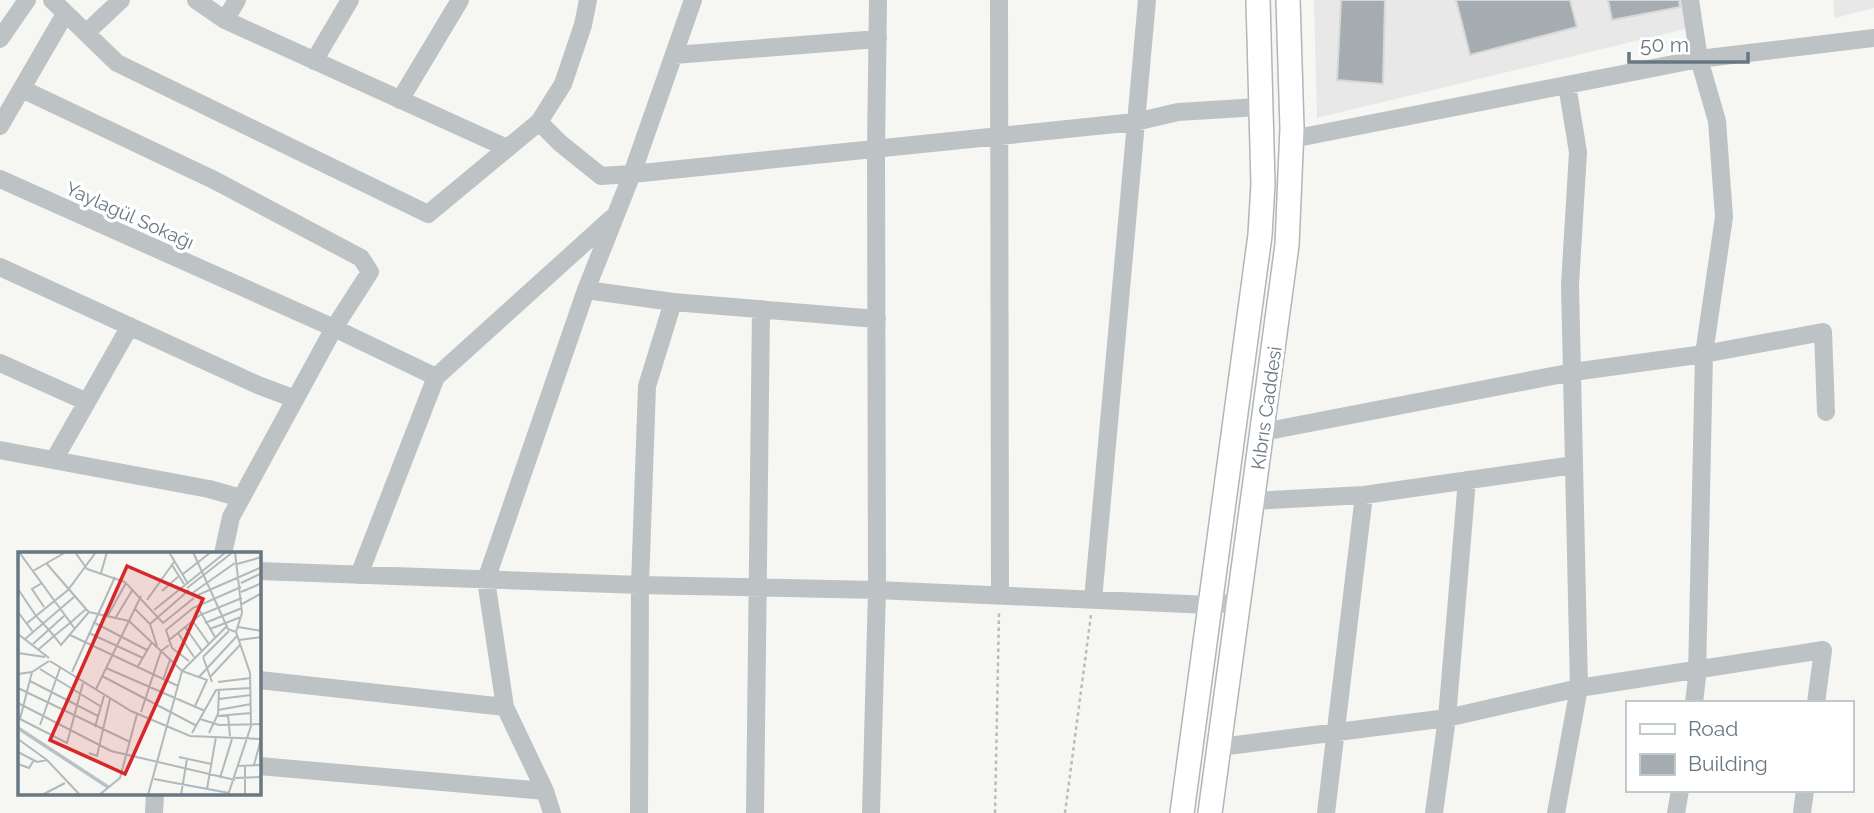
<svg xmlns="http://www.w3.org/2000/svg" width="1874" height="813" font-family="Raleway,sans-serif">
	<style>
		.built { fill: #e7e8e7 }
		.building { fill: #a5adb2; stroke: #d8d8d6; stroke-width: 2 }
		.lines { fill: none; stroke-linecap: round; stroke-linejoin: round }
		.major-casing { stroke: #b1b6b9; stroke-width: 26 }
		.path { stroke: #b8bbbd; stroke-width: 2.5; stroke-dasharray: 3.5 3.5; stroke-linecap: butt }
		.minor { stroke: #bdc2c5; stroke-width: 18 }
		.major { stroke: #fff; stroke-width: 23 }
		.labels { text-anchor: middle; stroke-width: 7; stroke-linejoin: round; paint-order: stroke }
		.street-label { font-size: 19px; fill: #677882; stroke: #fff }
		.inset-river { fill: none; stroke: #b6c2c5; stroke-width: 3.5 }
		.inset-road { fill: none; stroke: #b0b9bc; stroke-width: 2 }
		.view { fill: #d62828; fill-opacity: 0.15; stroke: #d62828; stroke-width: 3.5 }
		.inset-edge { fill: none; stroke: #677882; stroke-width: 3.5 }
	</style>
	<rect width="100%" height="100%" fill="#f6f6f3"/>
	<path class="built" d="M 1314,0 L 1684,0 L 1689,28 L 1317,118 Z
		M 1833,0 L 1874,0 L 1874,8 L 1835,18 Z"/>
	<path class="building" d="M 1341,0 L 1385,0 L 1383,84 L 1337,80 Z
		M 1456,0 L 1570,0 L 1577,27 L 1470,55 Z
		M 1608,0 L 1679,0 L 1680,7 L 1612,20 Z"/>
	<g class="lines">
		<g class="major-casing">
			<path id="major" d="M 1182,813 L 1260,235 L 1263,184 L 1258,0
				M 1210,813 L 1287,245 L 1292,128 L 1288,0"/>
		</g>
		<path class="path" d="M 995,813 L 999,613
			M 1065,813 L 1091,615"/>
		<path class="minor" d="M 52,0 L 117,63 L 428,214 L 539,122 L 563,84 L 583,25 L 588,0
			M 196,0 L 225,20 L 507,148
			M 999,0 L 1000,596
			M 1690,0 L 1699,59 L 1717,121 L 1724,217 L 1704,354 L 1697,677 L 1694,703
			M 225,20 L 237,0
			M 86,33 L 121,0
			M 0,39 L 27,0
			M 674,55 L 878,39
			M 314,61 L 350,0
			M 22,89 L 214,180 L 361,258 L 370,272 L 334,328 L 231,517 L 223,554
			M 400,100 L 460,0
			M 539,122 L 560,143 L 601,176 L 632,174 L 693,0
			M 0,126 L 65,14
			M 1292,139 L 1699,59 L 1874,38
			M 0,179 L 334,328 L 436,377
			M 0,267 L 258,385 L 295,399
			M 586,290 L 673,302 L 877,319
			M 0,363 L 87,402
			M 1263,432 L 1573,372 L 1704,354 L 1823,332 L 1826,412
			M 0,450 L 209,489 L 241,498
			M 54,460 L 130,326
			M 1252,501 L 1364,495 L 1574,465
			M 259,571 L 640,585 L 877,590 L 1209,605 L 1239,602
			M 359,575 L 436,377 L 612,218
			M 1093,600 L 1147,0
			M 259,680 L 505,707
			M 1220,747 L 1447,718 L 1579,688 L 1823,650 L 1816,703
			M 259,766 L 545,791
			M 154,813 L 155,794
			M 552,813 L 545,791 L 505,707 L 486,580 L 586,290 L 632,174 L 1135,122 L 1178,112 L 1259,107
			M 639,813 L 640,585 L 647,386 L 673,302
			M 755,813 L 761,309
			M 871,813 L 877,590 L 876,149 L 878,0
			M 1326,813 L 1364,495
			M 1434,813 L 1447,718 L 1467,480
			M 1556,813 L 1579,688 L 1570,285 L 1578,152 L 1567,85
			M 1676,813 L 1680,790
			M 1802,813 L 1805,790"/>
		<use href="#major" class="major"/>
	</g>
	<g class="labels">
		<g class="street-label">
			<text transform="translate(130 215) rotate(24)" y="7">Yaylagül Sokağı</text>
			<text transform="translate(1266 408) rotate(-82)" y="7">Kıbrıs Caddesi</text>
		</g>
	</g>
	<g transform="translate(18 552)">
		<rect width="243" height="243" fill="#f6f6f3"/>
		<path class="inset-river" d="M 0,176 L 90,235"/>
		<path class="inset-road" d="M 1,0 L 57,77M 57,0 L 69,17 L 107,30 L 145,71 L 176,46M 151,0 L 169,30M 175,0 L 210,77 L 218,80 L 232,121 L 233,174 L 210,243M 217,0 L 224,61 L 218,80M 29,12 L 68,57M 219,12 L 244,5M 154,13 L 166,32M 15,19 L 48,0M 83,21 L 89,0M 165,22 L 193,0M 24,31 L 14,37 L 26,55M 223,31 L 244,21M 169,36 L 215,0M 0,37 L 18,64 L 31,78 L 36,84 L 43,93 L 71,60 L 68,57 L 52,71 L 36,84 L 28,91 L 21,97M 144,39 L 161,24M 223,40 L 244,31M 173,42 L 217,11M 180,43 L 244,15M 129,48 L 156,10M 224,52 L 244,41M 179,54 L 197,85M 117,57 L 132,72 L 139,94M 136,58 L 208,0M 0,60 L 15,80M 71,60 L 111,69 L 143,99 L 123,160M 89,65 L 108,31M 98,65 L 115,37M 174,68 L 191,92M 75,70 L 129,98M 187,71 L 224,56M 8,72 L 50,38 L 78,0M 132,72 L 171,38M 167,75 L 184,99M 220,75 L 244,79M 192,77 L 223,65M 71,81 L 125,106M 160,81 L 176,105M 0,82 L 31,106M 52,83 L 160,134M 7,87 L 56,45M 221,88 L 244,85M 150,89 L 182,63 L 224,46M 15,92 L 46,64M 151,93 L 143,99 L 164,119 L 189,128 L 177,154M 0,101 L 27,105M 185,105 L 211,79M 185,105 L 194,130M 32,109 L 113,159 L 172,184 L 244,187M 171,109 L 154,96 L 148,78 L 175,56 L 223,35M 88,116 L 187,159M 119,116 L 134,90M 22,117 L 82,154M 54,120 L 97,25M 0,122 L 14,120 L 31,109M 84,124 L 179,174M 181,125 L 219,84M 192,125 L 222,93M 145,128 L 152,108M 12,129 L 80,164M 200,130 L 233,126M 0,136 L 112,190M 78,137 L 123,44M 201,147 L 233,143M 0,151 L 93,199 L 217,228M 200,158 L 233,152M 210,163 L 212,184M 199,164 L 233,161M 0,166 L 49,191 L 65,131M 2,167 L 14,120M 182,167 L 201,173 L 244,172M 22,173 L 42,116M 77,175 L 86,144M 174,181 L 198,138 L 233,136M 191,181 L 200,162 L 201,138M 0,187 L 29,208M 0,200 L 19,210 L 29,208 L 62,243M 71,201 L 79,204 L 92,147M 161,205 L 193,212M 0,212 L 11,216 L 16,208M 236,213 L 243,187M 219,214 L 244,213M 202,226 L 214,187M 217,226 L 244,225M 136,227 L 211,241M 189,237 L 198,185M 24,243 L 47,231M 81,243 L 102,226 L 119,162M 130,243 L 164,119 L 209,74M 163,243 L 169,207M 227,243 L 227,214"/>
		<path class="view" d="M 109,14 L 185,47 L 107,222 L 32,188 Z"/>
		<rect width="243" height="243" class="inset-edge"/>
	</g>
	<rect x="1626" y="701" width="228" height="91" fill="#ffffff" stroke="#c2c9cd" stroke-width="2"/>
	<rect x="1640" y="724" width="35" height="10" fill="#ffffff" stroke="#c2c9cd" stroke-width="2"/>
	<text x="1688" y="736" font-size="21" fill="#677882">Road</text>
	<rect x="1640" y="754" width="35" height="21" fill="#a5adb2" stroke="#c2c9cd" stroke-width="2"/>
	<text x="1688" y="771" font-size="21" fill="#677882">Building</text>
	<path d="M1629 52v10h119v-10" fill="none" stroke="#677882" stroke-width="3.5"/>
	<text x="1640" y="52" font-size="21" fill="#677882" stroke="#ffffff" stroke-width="5" paint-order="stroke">50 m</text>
</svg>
